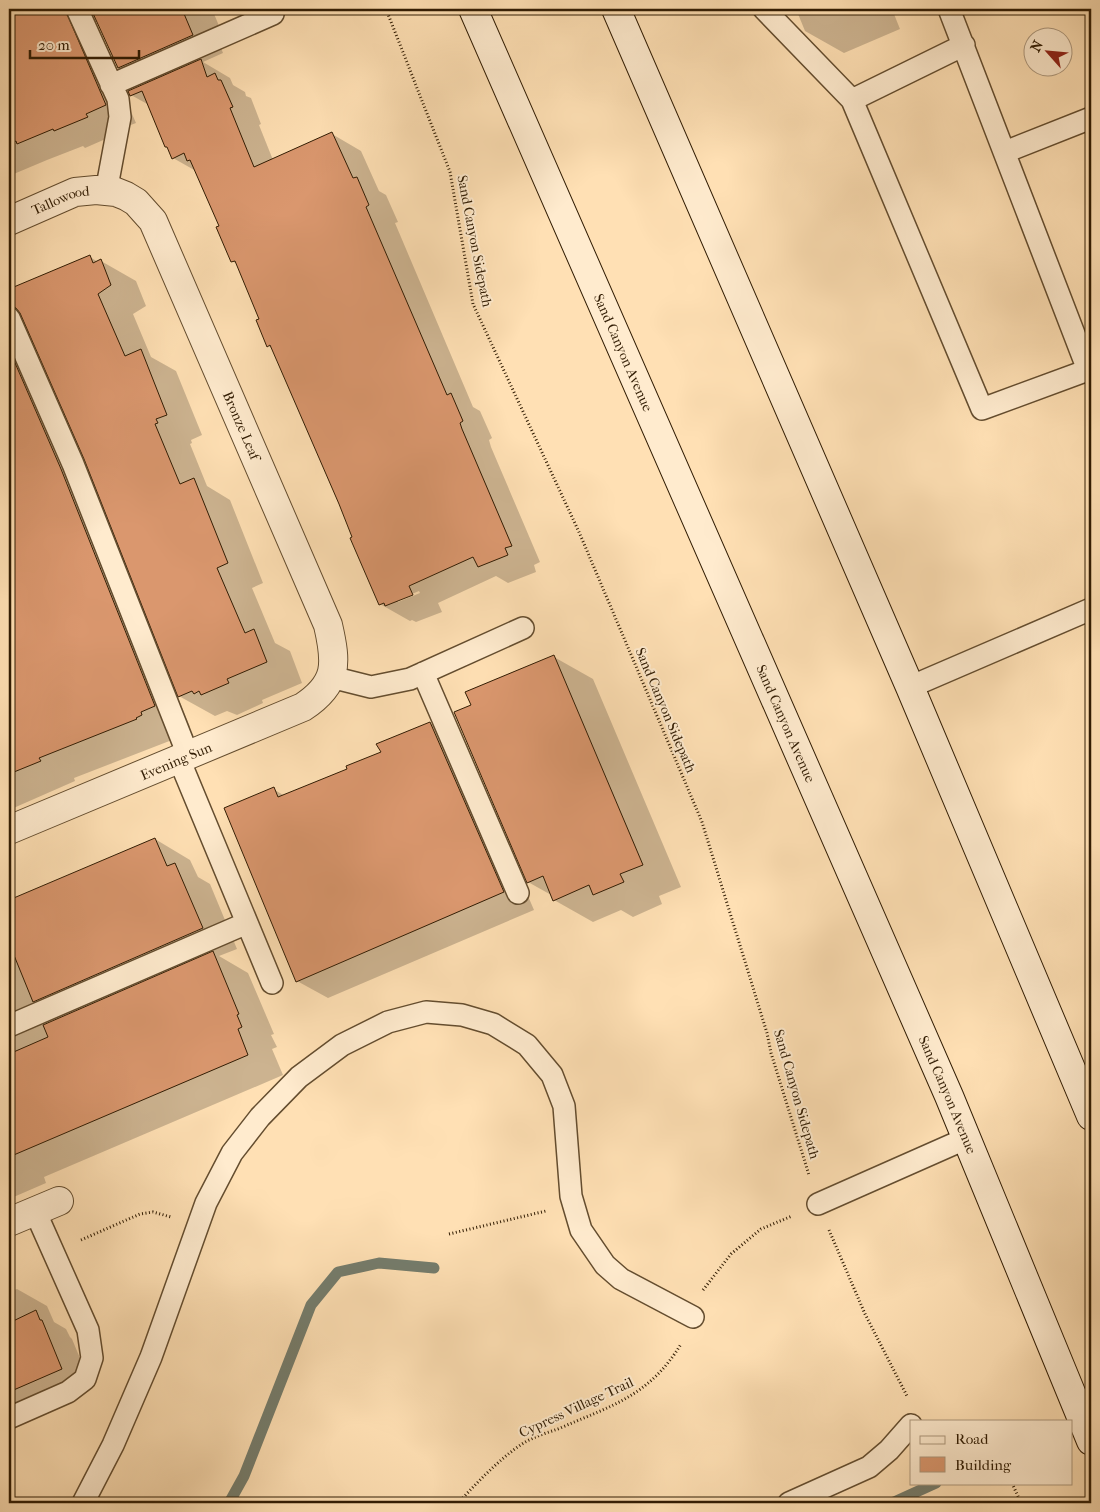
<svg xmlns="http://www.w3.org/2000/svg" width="1100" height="1512" font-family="'IM FELL French Canon',serif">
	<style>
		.shadow { fill: #0003; fill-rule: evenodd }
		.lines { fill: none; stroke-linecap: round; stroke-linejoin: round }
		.stream { stroke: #747c6c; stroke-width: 11 }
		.building { fill: #da976e; stroke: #311c03 }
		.lane-casing { stroke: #644d2f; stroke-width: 24 }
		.street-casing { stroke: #644d2f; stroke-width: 30 }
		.secondary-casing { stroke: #311c03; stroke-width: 30 }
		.path { stroke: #311c03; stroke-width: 3; stroke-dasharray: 1 2.5; stroke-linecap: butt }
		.lane { stroke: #ffebce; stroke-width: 21 }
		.street { stroke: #ffebce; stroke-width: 28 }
		.secondary { stroke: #ffebce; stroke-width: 28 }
		.labels { text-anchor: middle; stroke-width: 4; stroke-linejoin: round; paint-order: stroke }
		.street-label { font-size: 14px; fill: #311c03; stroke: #ffebce }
	</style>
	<rect width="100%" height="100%" fill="#ffe0b4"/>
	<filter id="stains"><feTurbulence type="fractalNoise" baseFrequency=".004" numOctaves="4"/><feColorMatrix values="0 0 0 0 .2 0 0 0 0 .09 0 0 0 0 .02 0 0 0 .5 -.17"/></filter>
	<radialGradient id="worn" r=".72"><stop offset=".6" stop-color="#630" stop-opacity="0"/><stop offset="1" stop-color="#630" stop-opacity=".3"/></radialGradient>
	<path class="shadow" d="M 9,9 L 212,9 L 222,33 L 216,35 L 223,53 L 203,62 L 230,78 L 233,85 L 245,92 L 246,96 L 251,98 L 261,124 L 259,125 L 273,160 L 332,134 L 361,151 L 379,191 L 386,195 L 398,222 L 395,223 L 473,407 L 480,411 L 492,438 L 489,440 L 491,447 L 540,562 L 534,565 L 536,572 L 508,583 L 496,576 L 438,603 L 442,612 L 416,622 L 412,620 L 410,621 L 380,604 L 341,504 L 273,349 L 268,346 L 261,320 L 237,264 L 232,261 L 220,226 L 196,171 L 173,158 L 149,105 L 131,95 L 147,84 L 119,67 L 97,20 L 95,26 L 96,33 L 136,123 L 115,131 L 117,134 L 85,148 L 83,146 L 47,160 L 9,176 ZM 419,591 L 420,593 L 398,602 L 398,600 Z
		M 796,9 L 892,9 L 900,29 L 844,53 L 805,31 Z
		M 90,257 L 98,262 L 101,261 L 136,281 L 146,306 L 133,314 L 151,357 L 176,371 L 202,435 L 191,440 L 192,443 L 190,444 L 207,486 L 230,500 L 263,583 L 252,588 L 275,643 L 290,651 L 302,683 L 262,700 L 263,703 L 237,715 L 227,711 L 215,716 L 177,695 L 190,727 L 176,733 L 172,740 L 74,778 L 75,781 L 9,810 L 9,298 ZM 32,338 L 89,468 L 87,469 L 33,344 Z
		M 554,657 L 593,679 L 681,887 L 659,896 L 662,904 L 633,917 L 621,910 L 593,922 L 554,900 L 553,896 L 528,882 L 472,706 Z
		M 430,723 L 461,741 L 534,910 L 328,998 L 297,981 L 273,789 L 285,796 L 349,769 L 383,753 Z
		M 155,839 L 190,860 L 198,877 L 210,884 L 237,949 L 219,956 L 248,973 L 274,1034 L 271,1035 L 277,1047 L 272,1049 L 283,1075 L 44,1177 L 46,1183 L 9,1199 L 9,902 Z
		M 17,1289 L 47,1306 L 54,1322 L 66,1329 L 70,1337 L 72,1339 L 92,1387 L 9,1422 L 9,1292 Z"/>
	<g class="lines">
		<path class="stream" d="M 229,1503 L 244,1476 L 311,1305 L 338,1272 L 379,1263 L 434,1268
			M 892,1503 L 936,1483"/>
	</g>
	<path class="building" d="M 9,9 L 65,9 L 106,105 L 86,114 L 88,117 L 54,131 L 53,129 L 17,144 L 16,141 L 9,144 Z
		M 91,9 L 182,9 L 193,35 L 118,68 Z
		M 201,59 L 207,77 L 215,73 L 218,80 L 221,80 L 233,107 L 230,108 L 254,167 L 332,132 L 353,178 L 357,177 L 369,205 L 366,207 L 447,395 L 451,393 L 463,421 L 460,423 L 462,429 L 512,546 L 505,548 L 508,555 L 478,567 L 473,557 L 409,586 L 413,595 L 385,606 L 384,603 L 379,605 L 350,538 L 352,537 L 339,504 L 270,345 L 267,347 L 256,320 L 259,319 L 235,261 L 231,262 L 216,227 L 219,226 L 190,160 L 187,161 L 184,153 L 172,159 L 167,147 L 165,147 L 142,91 L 130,96 L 128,91 Z
		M 90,255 L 93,263 L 101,259 L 111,285 L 98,294 L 125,356 L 141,349 L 167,415 L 156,419 L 158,423 L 155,424 L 180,484 L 194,478 L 228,563 L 217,568 L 245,633 L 254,629 L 267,662 L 227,679 L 229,683 L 201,695 L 199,691 L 194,694 L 192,691 L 178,697 L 84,459 L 20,313 L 16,308 L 9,306 L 9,289 Z
		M 9,349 L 61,469 L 155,706 L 141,712 L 142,715 L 136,718 L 137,719 L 39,758 L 41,761 L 9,774 Z
		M 554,655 L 643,865 L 620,874 L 624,882 L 593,895 L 589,885 L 553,901 L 543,876 L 527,883 L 454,712 L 471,705 L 465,692 Z
		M 430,722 L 504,892 L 296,982 L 224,808 L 274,787 L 278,797 L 347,769 L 346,766 L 381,752 L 376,744 Z
		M 155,838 L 167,866 L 175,863 L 203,928 L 33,1002 L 9,943 L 9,900 Z
		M 213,951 L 239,1014 L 237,1015 L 242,1027 L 238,1029 L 248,1055 L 9,1157 L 9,1054 L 48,1037 L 43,1025 Z
		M 36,1310 L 40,1320 L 42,1320 L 62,1369 L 9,1392 L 9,1323 Z"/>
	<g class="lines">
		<g class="lane-casing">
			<path id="lane" d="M 77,9 L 118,99 L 120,117 L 106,192
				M 764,9 L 852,100 L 982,409 L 1088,370 L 949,9
				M 111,85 L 273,14
				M 852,100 L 964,45
				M 1005,152 L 1091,118
				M 9,318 L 73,464 L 188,755
				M 423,673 L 518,893
				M 331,677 L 371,687 L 410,679 L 523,628
				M 910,687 L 1091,609
				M 179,759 L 272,983
				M 9,1026 L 247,923
				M 818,1204 L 965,1139
				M 9,1418 L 68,1392 L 85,1379 L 92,1358 L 88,1330 L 35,1211
				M 83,1503 L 113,1445 L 151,1357 L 206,1203 L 232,1153 L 260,1117 L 299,1077 L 342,1045 L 388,1022 L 426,1012 L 462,1015 L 493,1024 L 527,1045 L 552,1075 L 564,1106 L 571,1196 L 581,1230 L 605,1265 L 621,1279 L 693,1317
				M 789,1503 L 869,1467 L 889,1450 L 911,1425"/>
		</g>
		<g class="street-casing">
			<g id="street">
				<path id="s1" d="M 9,221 L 75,192 L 96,190 L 116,192 L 126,196 L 136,202 L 153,221 L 328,625 C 337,664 338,684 303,707 L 9,830"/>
				<path d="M 9,1222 L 59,1201"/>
			</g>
		</g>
		<g class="secondary-casing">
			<g id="secondary">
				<path id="s2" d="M 473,9 L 949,1096 L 1091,1441"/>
				<path d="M 616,9 L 910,687 L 1091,1116"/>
			</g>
		</g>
		<path class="path" d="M 386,9 L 450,172 L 473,304 L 579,532 L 702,822 L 767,1033 L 771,1053 L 809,1175
			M 829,1230 L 865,1314 L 907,1396
			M 449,1234 L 546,1211
			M 81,1240 L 140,1214 L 153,1212 L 171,1217
			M 703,1290 L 731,1254 L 761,1229 L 792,1216
			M 1012,1483 L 1021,1503
			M 458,1503 C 478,1482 498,1460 522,1444 C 533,1437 546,1433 558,1429 C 610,1406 649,1397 681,1344"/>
		<use href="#lane" class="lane"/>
		<use href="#street" class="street"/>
		<use href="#secondary" class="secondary"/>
	</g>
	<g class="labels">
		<g class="street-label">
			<text dy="5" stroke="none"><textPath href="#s1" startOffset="56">Tallowood</textPath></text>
			<text transform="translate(475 241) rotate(79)" y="5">Sand Canyon Sidepath</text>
			<text dy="5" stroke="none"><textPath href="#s2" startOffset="375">Sand Canyon Avenue</textPath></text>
			<text dy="5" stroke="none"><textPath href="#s1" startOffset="384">Bronze Leaf</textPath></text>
			<text transform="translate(666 710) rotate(67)" y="5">Sand Canyon Sidepath</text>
			<text dy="5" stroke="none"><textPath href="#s2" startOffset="780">Sand Canyon Avenue</textPath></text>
			<text transform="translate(176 761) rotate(-23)" y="5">Evening Sun</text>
			<text transform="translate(797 1094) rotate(74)" y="5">Sand Canyon Sidepath</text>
			<text dy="5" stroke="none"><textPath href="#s2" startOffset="1185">Sand Canyon Avenue</textPath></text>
			<text transform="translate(576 1407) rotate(-25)" y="5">Cypress Village Trail</text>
		</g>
	</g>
	<rect width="1100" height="1512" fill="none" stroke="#ffe0b4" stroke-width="30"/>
	<rect x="10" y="10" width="1080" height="1492" fill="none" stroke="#311c03" stroke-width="2.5"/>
	<rect x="15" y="15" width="1070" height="1482" fill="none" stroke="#311c03"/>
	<rect x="910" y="1420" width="162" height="65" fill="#ffebce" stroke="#ad987d"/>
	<rect x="920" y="1436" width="25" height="8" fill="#ffebce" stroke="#ad987d"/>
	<text x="955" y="1444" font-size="15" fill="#311c03">Road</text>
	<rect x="920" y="1457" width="25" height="15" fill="#da976e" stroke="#ad987d"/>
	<text x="955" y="1470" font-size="15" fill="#311c03">Building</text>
	<g transform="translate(1048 52) rotate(297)"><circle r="24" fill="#ffebce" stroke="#ad987d"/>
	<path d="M0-4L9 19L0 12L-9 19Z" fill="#8f2418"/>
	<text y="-8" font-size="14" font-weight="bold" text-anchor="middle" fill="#311c03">N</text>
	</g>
	<path d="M30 50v8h109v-8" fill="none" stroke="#311c03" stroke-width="2.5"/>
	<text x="38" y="50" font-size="15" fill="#311c03" stroke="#ffebce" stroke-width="4" paint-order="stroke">20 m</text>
	<rect width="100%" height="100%" filter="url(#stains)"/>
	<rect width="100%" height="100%" fill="url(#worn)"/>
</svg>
